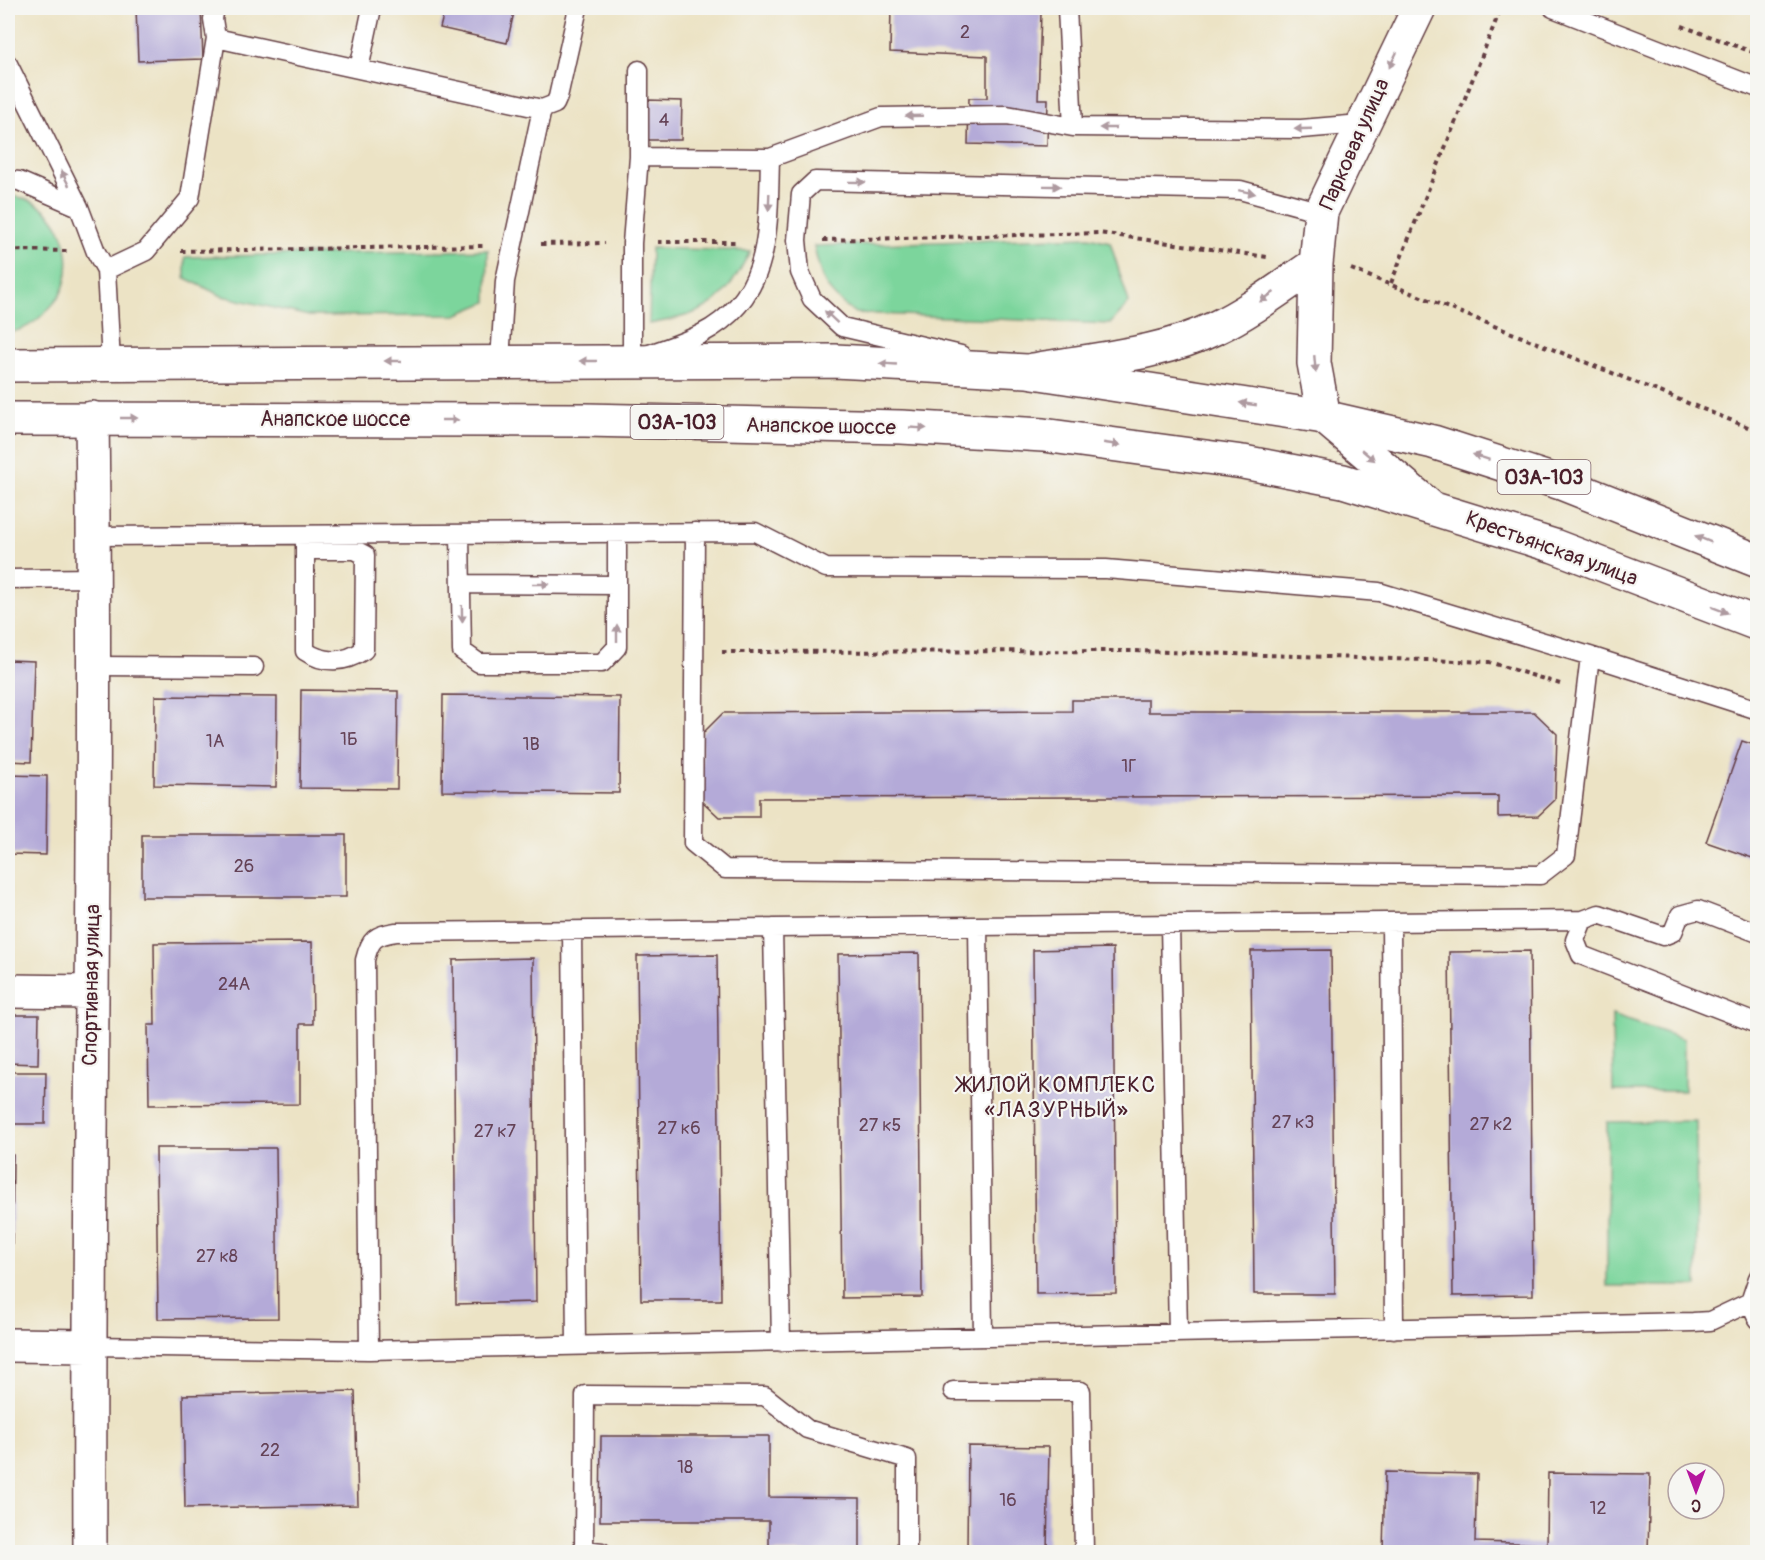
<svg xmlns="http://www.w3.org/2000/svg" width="1765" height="1560" viewBox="0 0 1765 1560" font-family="Pangolin,sans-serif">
  <rect width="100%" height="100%" fill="#f6f6f2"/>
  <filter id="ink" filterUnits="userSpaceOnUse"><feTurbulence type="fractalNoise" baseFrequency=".0167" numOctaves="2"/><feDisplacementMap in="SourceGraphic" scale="12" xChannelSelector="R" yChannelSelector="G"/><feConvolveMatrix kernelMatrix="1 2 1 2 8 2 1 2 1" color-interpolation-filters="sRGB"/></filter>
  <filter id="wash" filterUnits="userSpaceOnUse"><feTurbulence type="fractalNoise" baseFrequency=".008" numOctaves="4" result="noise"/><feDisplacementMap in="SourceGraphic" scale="24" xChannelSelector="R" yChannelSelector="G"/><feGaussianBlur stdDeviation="1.35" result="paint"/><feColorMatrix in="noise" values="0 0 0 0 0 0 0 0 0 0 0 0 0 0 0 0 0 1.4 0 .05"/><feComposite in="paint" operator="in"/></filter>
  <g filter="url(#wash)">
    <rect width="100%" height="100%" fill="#ece3c5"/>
    <path fill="#7bd59c" stroke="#627a64" stroke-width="1.5" d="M 8,196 C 52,197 76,242 65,283 C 61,298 48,310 37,320 C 28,327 19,332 8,332 Z
      M 1089,237 L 1110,242 L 1129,303 L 1110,324 L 855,313 C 825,292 821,281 814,246 Z
      M 651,248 L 750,251 C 724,304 707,314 649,324 Z
      M 488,250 L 487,302 L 456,315 L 309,316 L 222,296 L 185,278 L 185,257 Z
      M 1612,1015 L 1684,1039 L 1684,1091 L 1613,1091 Z
      M 1696,1121 L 1697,1286 L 1607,1286 L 1607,1122 Z"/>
    <g id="blocks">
      <path fill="#b4aad8" d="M 136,8 L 201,8 L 203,59 L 138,61 Z
        M 445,8 L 515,8 L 507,43 L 440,28 Z
        M 891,8 L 1041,13 L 1038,99 L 1048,99 L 1047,146 L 968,144 L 969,98 L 987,98 L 987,56 L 890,52 Z
        M 647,100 L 682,101 L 681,140 L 646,140 Z
        M 8,660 L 34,661 L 31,762 L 8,761 Z
        M 301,690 L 398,691 L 397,789 L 300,788 Z
        M 443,695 L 620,697 L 619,793 L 442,791 Z
        M 155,696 L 277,697 L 276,787 L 154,785 Z
        M 1072,700 L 1148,700 L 1148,712 L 1534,712 L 1557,734 L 1555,800 L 1538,816 L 1498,817 L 1498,796 L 759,798 L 759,817 L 719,817 L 702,801 L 701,735 L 723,713 L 1072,711 Z
        M 1742,741 L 1758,746 L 1758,860 L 1706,842 Z
        M 8,775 L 47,776 L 46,855 L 8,854 Z
        M 142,835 L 346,835 L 346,897 L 142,897 Z
        M 312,942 L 313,1024 L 300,1024 L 300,1104 L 149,1105 L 148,1025 L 155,1025 L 154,943 Z
        M 1113,948 L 1116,1293 L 1036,1294 L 1033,950 Z
        M 1331,950 L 1335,1294 L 1254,1294 L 1251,951 Z
        M 1530,951 L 1533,1295 L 1453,1296 L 1449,952 Z
        M 919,953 L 922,1297 L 842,1298 L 838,954 Z
        M 717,955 L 721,1300 L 641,1300 L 637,956 Z
        M 533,958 L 536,1302 L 456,1304 L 453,960 Z
        M 8,1015 L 39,1015 L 38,1064 L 8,1063 Z
        M 8,1072 L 46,1072 L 45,1124 L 8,1124 Z
        M 156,1148 L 276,1148 L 278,1318 L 158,1319 Z
        M 8,1155 L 13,1155 L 12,1251 L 8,1251 Z
        M 355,1391 L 358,1505 L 185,1508 L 183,1395 Z
        M 601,1436 L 769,1436 L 769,1497 L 860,1498 L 860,1552 L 769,1552 L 769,1521 L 600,1521 Z
        M 968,1446 L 1049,1447 L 1047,1552 L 967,1552 Z
        M 1385,1472 L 1477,1474 L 1475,1542 L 1547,1544 L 1548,1473 L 1650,1474 L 1648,1552 L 1383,1552 Z"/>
    </g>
  </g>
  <g filter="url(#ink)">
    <use href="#blocks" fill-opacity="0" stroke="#623c42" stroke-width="1.5"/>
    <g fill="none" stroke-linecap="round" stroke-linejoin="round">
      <defs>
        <path id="service" d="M 215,8 L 213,19 L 216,38
          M 1067,8 L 1073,127
          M 1553,8 L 1758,88
          M 8,64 L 79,207 L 96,252 L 106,270 L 111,363
          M 359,69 L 372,8
          M 639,70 L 639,157 L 632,243 L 632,360 C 654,352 679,345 701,334 C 773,297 768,228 770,158 L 881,117 L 1007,115 L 1073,127 L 1301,129 L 1361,124
          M 639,157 L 770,158
          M 8,180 L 19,181 L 79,207
          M 106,270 L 146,251 L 190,198 L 216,38 L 542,109 L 555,104 L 558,97 L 578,8
          M 961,355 L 842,327 L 812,299 L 800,272 L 797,240 L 801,194 L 815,181 L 1240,190 L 1321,212
          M 500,361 L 505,281 L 542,109
          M 695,532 L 693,843 L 725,869 L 1540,875 L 1566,855 L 1590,656
          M 460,534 L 462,651 L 479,663 L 602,663 L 617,647 L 617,533
          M 94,536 L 755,532 L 826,568 L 1106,569 L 1379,592 L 1590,656 L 1758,710
          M 305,536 L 305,651 C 324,664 345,663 364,650 L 365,555 L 355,550 L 305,550
          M 8,579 L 94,578
          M 461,584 L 617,585
          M 95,666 L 254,667
          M 1391,922 L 1394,1329
          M 1170,924 L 1178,1333
          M 978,926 L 983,1337
          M 572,930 L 576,1346
          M 1758,933 L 1698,910 L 1680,915 L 1673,932 L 1663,936 L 1599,914 L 1583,920 L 1575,940 L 1581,955 L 1758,1024
          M 1758,1278 L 1750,1302 L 1758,1319
          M 781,1342 L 773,928 L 1583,920
          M 89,1346 L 369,1350 L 1693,1322 L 1710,1321 L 1750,1302
          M 369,1350 L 365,960 C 370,939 375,935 396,932 L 773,928
          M 953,1391 L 1081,1391 L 1084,1552
          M 602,1552 L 584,1550 L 585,1395 L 765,1396 L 807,1429 L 907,1459 L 907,1552"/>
        <path id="minor" d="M 8,991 L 91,992
          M 8,1345 L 89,1346
          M 90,1552 C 88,1174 97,796 92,418"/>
        <path id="secondary" d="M 1419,8 L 1321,212 L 1316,264 L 1314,363 L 1324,417 L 1428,505
          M 1033,370 C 1093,359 1160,355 1215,328 C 1251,311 1283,286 1316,264"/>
        <path id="primary" d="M 8,365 L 835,361 L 1027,371 L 1324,417 L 1433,442 L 1561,483 L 1758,561
          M 8,419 L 585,420 L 901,427 L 1043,435 L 1243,462 L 1343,481 L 1554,546 L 1758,624"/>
      </defs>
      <use href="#service" stroke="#623c42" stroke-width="21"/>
      <use href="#minor" stroke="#623c42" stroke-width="36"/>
      <use href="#secondary" stroke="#623c42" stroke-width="36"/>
      <use href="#primary" stroke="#623c42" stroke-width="36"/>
      <path stroke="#623c42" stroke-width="4" stroke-dasharray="4.5 4.5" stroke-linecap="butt" d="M 1682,26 L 1758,54
        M 823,240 L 1099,233 L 1267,257
        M 658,242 L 737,242
        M 541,244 L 605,243
        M 8,250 L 69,251
        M 181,251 L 485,246
        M 1351,269 L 1758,431
        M 1391,283 L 1501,8
        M 722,652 L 1135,651 L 1489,662 L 1560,684"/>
      <use href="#service" stroke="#fff" stroke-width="18"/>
      <use href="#minor" stroke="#fff" stroke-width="33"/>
      <use href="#secondary" stroke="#fff" stroke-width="33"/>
      <use href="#primary" stroke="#fff" stroke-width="33"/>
    </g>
    <defs><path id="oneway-solid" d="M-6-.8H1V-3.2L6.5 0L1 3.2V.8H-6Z" transform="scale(1.5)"/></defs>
    <g fill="#ae9aa0">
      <use href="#oneway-solid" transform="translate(1393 60) rotate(116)"/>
      <use href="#oneway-solid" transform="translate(914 116) rotate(178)"/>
      <use href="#oneway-solid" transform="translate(1108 128) rotate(-180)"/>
      <use href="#oneway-solid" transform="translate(1303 129) rotate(178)"/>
      <use href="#oneway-solid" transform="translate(65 178) rotate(-117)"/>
      <use href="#oneway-solid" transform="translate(857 182) rotate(1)"/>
      <use href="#oneway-solid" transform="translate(1052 186) rotate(1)"/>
      <use href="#oneway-solid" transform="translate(1247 192) rotate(12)"/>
      <use href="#oneway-solid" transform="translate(769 202) rotate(92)"/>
      <use href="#oneway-solid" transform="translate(1267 297) rotate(146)"/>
      <use href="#oneway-solid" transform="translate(831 317) rotate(-137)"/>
      <use href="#oneway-solid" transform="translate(393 361) rotate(180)"/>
      <use href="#oneway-solid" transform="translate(588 361) rotate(180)"/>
      <use href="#oneway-solid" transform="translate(888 364) rotate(-177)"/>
      <use href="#oneway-solid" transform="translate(1315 364) rotate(85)"/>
      <use href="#oneway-solid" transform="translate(1248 404) rotate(-171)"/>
      <use href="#oneway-solid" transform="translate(129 418)"/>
      <use href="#oneway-solid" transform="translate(450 420)"/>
      <use href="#oneway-solid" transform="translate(918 428) rotate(3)"/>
      <use href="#oneway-solid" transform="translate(1112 444) rotate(8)"/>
      <use href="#oneway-solid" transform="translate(1368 455) rotate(40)"/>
      <use href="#oneway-solid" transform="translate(1481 457) rotate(-162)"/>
      <use href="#oneway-solid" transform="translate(1703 539) rotate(-158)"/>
      <use href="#oneway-solid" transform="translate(541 584)"/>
      <use href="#oneway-solid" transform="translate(1720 610) rotate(21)"/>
      <use href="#oneway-solid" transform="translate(462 614) rotate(89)"/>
      <use href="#oneway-solid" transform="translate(617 633) rotate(-90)"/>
    </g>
  </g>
  <g text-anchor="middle" stroke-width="4.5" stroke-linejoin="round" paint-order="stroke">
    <g font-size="18" fill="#644256">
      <text x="965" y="38">2</text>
      <text x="664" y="126">4</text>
      <text x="349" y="745">1Б</text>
      <text x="215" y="747">1А</text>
      <text x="531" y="750">1В</text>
      <text x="1129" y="772">1Г</text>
      <text x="244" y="872">26</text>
      <text x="234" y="990">24А</text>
      <text x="1293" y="1128">27 к3</text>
      <text x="1491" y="1130">27 к2</text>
      <text x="880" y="1131">27 к5</text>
      <text x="679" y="1134">27 к6</text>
      <text x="495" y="1137">27 к7</text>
      <text x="217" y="1262">27 к8</text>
      <text x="270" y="1456">22</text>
      <text x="685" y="1473">18</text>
      <text x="1008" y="1506">16</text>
      <text x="1598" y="1514">12</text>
    </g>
    <g fill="#f6f6f2" stroke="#7e6067" stroke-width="1.5">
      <rect x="630.5" y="405" width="93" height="34" rx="4.5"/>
      <rect x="1497.5" y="460" width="93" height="34" rx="4.5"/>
    </g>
    <g font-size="20" font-weight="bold" fill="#4a1f2b">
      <text x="677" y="429">03А-103</text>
      <text x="1544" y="484">03А-103</text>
    </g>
    <g font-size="21" fill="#4a1f2b" stroke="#f6f6f2">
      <text transform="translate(1354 144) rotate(-66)" y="7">Парковая улица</text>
      <text x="335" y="426">Анапское шоссе</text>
      <text transform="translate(821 426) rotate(1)" y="7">Анапское шоссе</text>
      <text transform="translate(1552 548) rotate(20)" y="7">Крестьянская улица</text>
      <text transform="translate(91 985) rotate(-89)" y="7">Спортивная улица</text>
    </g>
    <g font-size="22" letter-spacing="1.5" fill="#4a1f2b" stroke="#f6f6f2">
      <text x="1057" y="1092">ЖИЛОЙ КОМПЛЕКС<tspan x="1057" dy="25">«ЛАЗУРНЫЙ»</tspan></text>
    </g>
  </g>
  <rect width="1765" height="1560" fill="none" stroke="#f6f6f2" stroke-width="30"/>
  <g transform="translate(1696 1491) rotate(180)"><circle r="28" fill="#f6f6f2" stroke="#b1a0a2" stroke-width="1.5"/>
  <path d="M0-4.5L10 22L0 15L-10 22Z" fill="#b5179e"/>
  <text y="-9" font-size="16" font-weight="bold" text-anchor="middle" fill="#4a1f2b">С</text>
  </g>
</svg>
